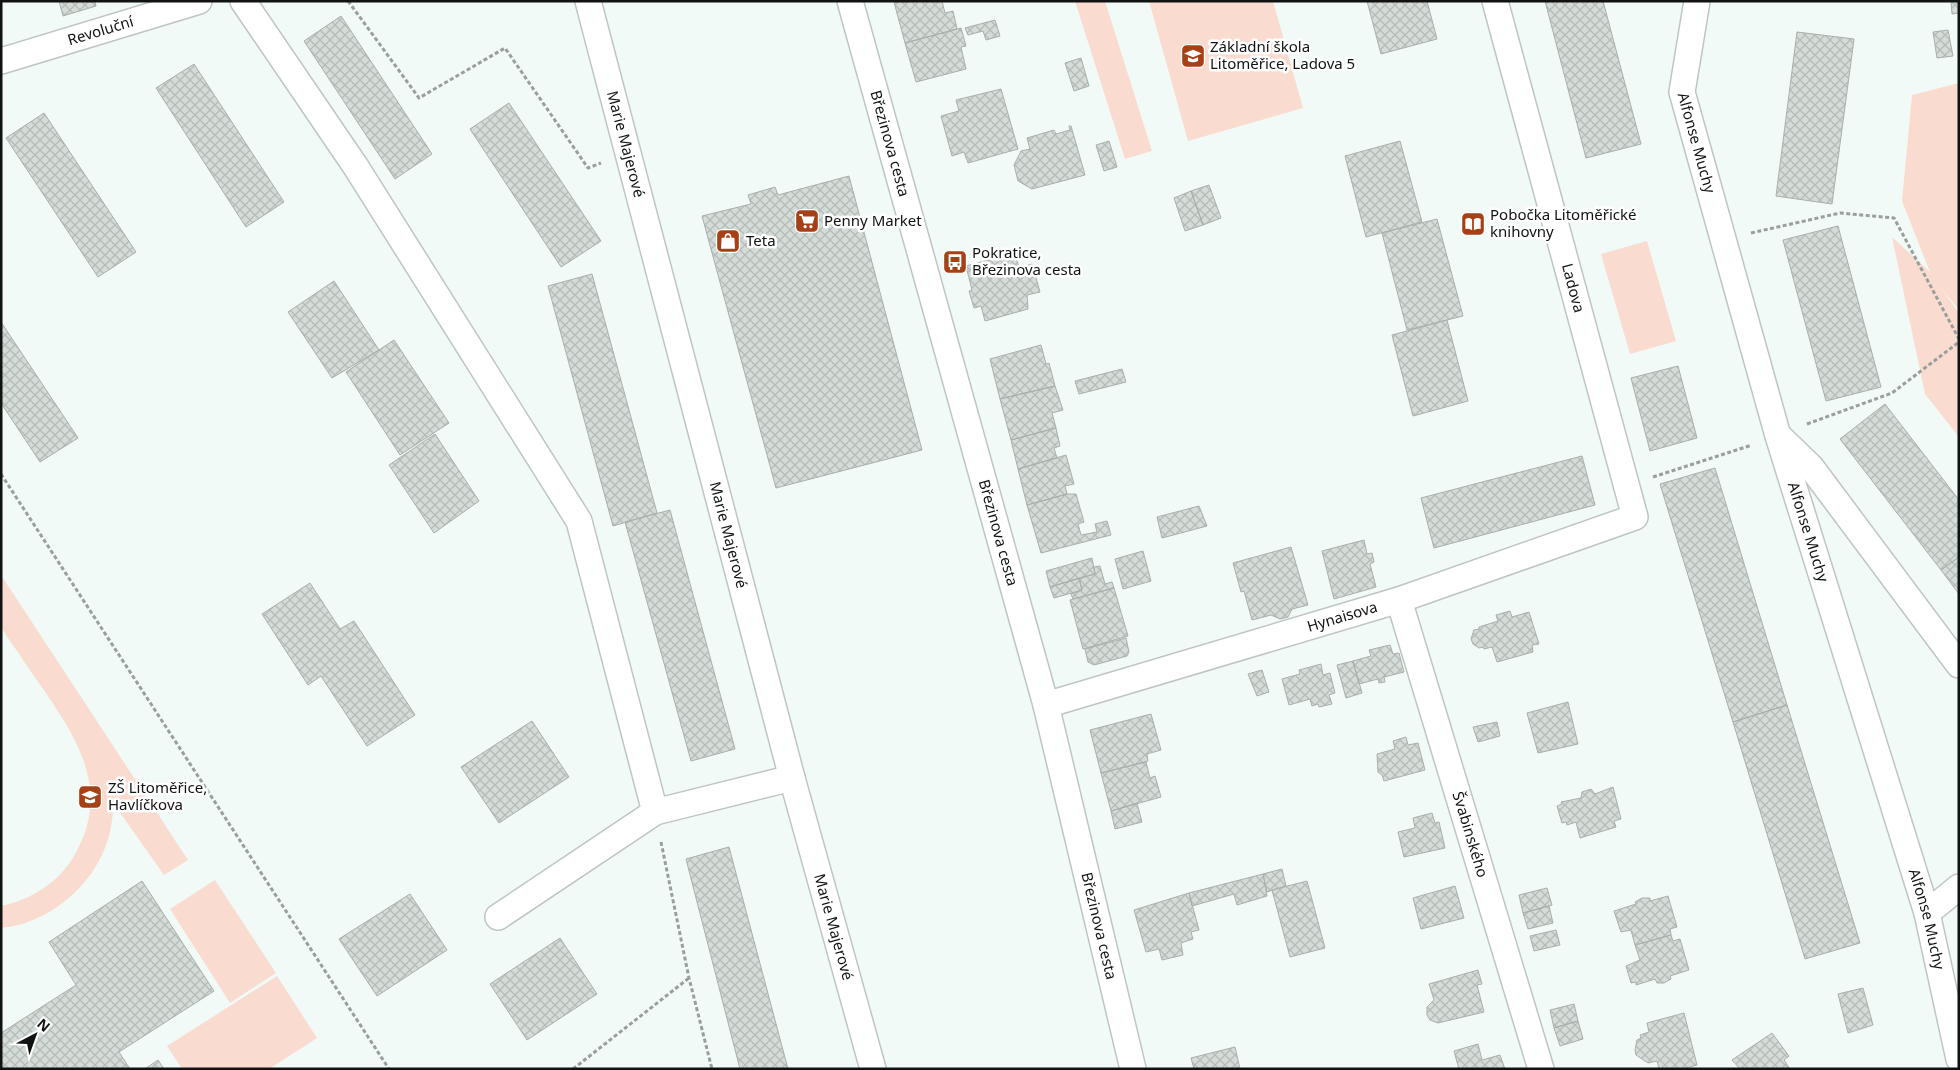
<svg xmlns="http://www.w3.org/2000/svg" width="1960" height="1070" viewBox="0 0 1960 1070" font-family="'Noto Sans',sans-serif">
  <defs>
    <pattern id="building-cross-hatch" width="8" height="8" patternUnits="userSpaceOnUse" patternTransform="scale(1.25)"><rect width="8" height="8" fill="#d4dcd8"/><path d="M0 0l8 8M0 8l8-8" fill="none" stroke="#b5bcb8"/></pattern>
  </defs>
  <rect width="100%" height="100%" fill="#f1faf6"/>
  <path fill="#fadbd0" d="M 1075,1 L 1105,1 L 1152,151 L 1125,159 Z
    M 1149,1 L 1273,1 L 1303,108 L 1188,141 Z
    M 1959,83 L 1959,310 L 1941,288 L 1959,313 L 1959,437 L 1925,394 L 1892,237 L 1930,272 L 1902,201 L 1912,95 Z
    M 1647,241 L 1676,341 L 1630,354 L 1601,254 Z
    M 1,575 L 188,860 L 164,875 L 114,804 C 112,816 112,830 107,842 C 93,886 48,924 1,928 L 1,906 C 31,900 59,882 74,856 C 119,779 62,719 21,657 C 15,647 7,638 2,628 C 0,618 1,587 1,575 Z
    M 215,880 L 276,973 L 230,1003 L 170,909 Z
    M 277,976 L 317,1038 L 269,1069 L 182,1069 L 167,1046 Z"/>
  <path fill="url(#building-cross-hatch)" stroke="#a8afac" d="M 59,1 L 95,1 L 96,6 L 63,16 Z
    M 942,1 L 945,13 L 953,11 L 957,29 L 905,43 L 894,2 Z
    M 1367,1 L 1427,1 L 1437,39 L 1381,54 Z
    M 1545,1 L 1603,1 L 1641,144 L 1586,158 Z
    M 1951,1 L 1959,1 L 1959,13 L 1952,14 Z
    M 341,16 L 432,154 L 395,179 L 304,41 Z
    M 995,20 L 1000,36 L 986,40 L 983,31 L 968,35 L 965,28 Z
    M 961,28 L 966,46 L 961,47 L 966,69 L 916,82 L 905,43 Z
    M 1948,30 L 1953,56 L 1937,58 L 1933,32 Z
    M 1797,32 L 1854,39 L 1832,204 L 1776,196 Z
    M 1081,58 L 1089,86 L 1074,91 L 1065,63 Z
    M 194,64 L 284,202 L 246,227 L 156,88 Z
    M 1001,89 L 1018,149 L 968,163 L 964,152 L 952,156 L 941,116 L 959,111 L 956,100 Z
    M 509,103 L 601,241 L 561,267 L 470,129 Z
    M 44,113 L 136,252 L 98,277 L 6,138 Z
    M 1069,126 L 1071,126 L 1085,175 L 1032,189 L 1018,181 L 1014,165 L 1021,151 L 1030,149 L 1027,138 L 1054,130 L 1056,134 L 1070,130 Z
    M 1109,141 L 1117,167 L 1104,171 L 1096,145 Z
    M 1400,141 L 1422,222 L 1366,237 L 1345,156 Z
    M 849,176 L 922,450 L 776,488 L 702,216 L 751,204 L 748,195 L 775,187 L 778,195 Z
    M 1209,185 L 1221,218 L 1203,225 L 1191,191 Z
    M 1191,191 L 1203,225 L 1185,231 L 1174,198 Z
    M 1437,219 L 1463,316 L 1407,330 L 1382,233 Z
    M 1838,226 L 1881,387 L 1826,401 L 1783,240 Z
    M 1015,253 L 1019,268 L 1032,264 L 1040,292 L 1027,295 L 1028,309 L 985,321 L 981,306 L 974,308 L 969,291 L 972,290 L 966,266 Z
    M 592,274 L 657,513 L 613,526 L 548,286 Z
    M 334,281 L 379,350 L 332,378 L 288,312 Z
    M 1447,320 L 1468,401 L 1413,416 L 1392,335 Z
    M 1,322 L 78,438 L 40,462 L 1,403 Z
    M 394,340 L 449,423 L 400,455 L 346,372 Z
    M 1041,345 L 1046,364 L 1049,363 L 1055,386 L 1000,399 L 990,359 Z
    M 1678,366 L 1697,438 L 1650,451 L 1631,378 Z
    M 1122,369 L 1126,382 L 1079,394 L 1075,381 Z
    M 1055,386 L 1063,410 L 1052,413 L 1056,428 L 1011,440 L 1000,399 Z
    M 1885,404 L 1959,500 L 1959,557 L 1941,570 L 1840,439 Z
    M 1056,428 L 1060,446 L 1054,448 L 1057,458 L 1018,469 L 1011,440 Z
    M 435,434 L 479,501 L 434,533 L 389,465 Z
    M 1066,455 L 1074,484 L 1065,486 L 1067,494 L 1027,505 L 1018,469 Z
    M 1582,456 L 1595,505 L 1434,548 L 1421,498 Z
    M 1715,468 L 1787,705 L 1733,722 L 1660,484 Z
    M 1067,494 L 1076,494 L 1084,522 L 1078,524 L 1081,535 L 1097,532 L 1095,524 L 1107,521 L 1111,535 L 1041,553 L 1027,505 Z
    M 1199,506 L 1207,526 L 1162,538 L 1157,517 Z
    M 670,510 L 735,749 L 691,761 L 625,522 Z
    M 1364,540 L 1367,554 L 1372,553 L 1374,562 L 1370,564 L 1376,587 L 1334,599 L 1322,551 Z
    M 1291,547 L 1308,605 L 1292,609 L 1288,617 L 1280,619 L 1271,615 L 1252,620 L 1244,591 L 1241,592 L 1233,563 Z
    M 1143,551 L 1151,581 L 1123,589 L 1115,559 Z
    M 1959,557 L 1959,594 L 1941,570 Z
    M 1092,558 L 1095,574 L 1050,587 L 1046,571 Z
    M 1100,566 L 1105,584 L 1112,582 L 1114,588 L 1073,599 L 1071,594 L 1082,590 L 1079,578 L 1095,574 L 1094,567 Z
    M 1079,578 L 1082,590 L 1054,598 L 1050,587 Z
    M 310,583 L 340,629 L 354,621 L 415,715 L 367,746 L 321,676 L 308,685 L 262,614 Z
    M 1114,588 L 1128,636 L 1083,649 L 1070,600 Z
    M 1510,611 L 1512,617 L 1529,612 L 1539,644 L 1532,645 L 1533,652 L 1497,662 L 1492,647 L 1484,649 L 1483,647 L 1479,648 L 1473,644 L 1471,639 L 1474,630 L 1479,629 L 1479,627 L 1498,621 L 1496,615 Z
    M 1126,638 L 1129,652 L 1127,656 L 1094,665 L 1088,662 L 1085,649 Z
    M 1390,645 L 1393,654 L 1399,653 L 1404,672 L 1384,677 L 1385,682 L 1379,683 L 1378,679 L 1359,684 L 1353,661 L 1371,656 L 1369,650 Z
    M 1353,661 L 1362,693 L 1346,698 L 1337,665 Z
    M 1321,664 L 1323,675 L 1330,673 L 1335,693 L 1329,695 L 1332,704 L 1319,707 L 1318,704 L 1312,706 L 1310,699 L 1289,705 L 1282,679 L 1300,674 L 1299,670 Z
    M 1262,670 L 1269,692 L 1257,696 L 1248,674 Z
    M 1568,702 L 1578,744 L 1538,753 L 1527,713 Z
    M 1787,705 L 1860,943 L 1805,959 L 1733,722 Z
    M 1151,714 L 1161,750 L 1147,754 L 1148,761 L 1101,773 L 1090,730 Z
    M 532,721 L 569,777 L 499,823 L 461,767 Z
    M 1497,722 L 1500,736 L 1478,742 L 1473,727 Z
    M 1406,737 L 1408,745 L 1418,743 L 1425,770 L 1384,781 L 1382,775 L 1378,772 L 1377,754 L 1395,749 L 1393,741 Z
    M 1146,762 L 1150,778 L 1155,776 L 1161,797 L 1111,811 L 1101,773 Z
    M 1613,787 L 1621,819 L 1614,821 L 1616,827 L 1580,838 L 1576,822 L 1567,825 L 1566,822 L 1562,823 L 1557,806 L 1562,804 L 1561,802 L 1581,798 L 1582,792 L 1591,789 L 1595,794 Z
    M 1137,803 L 1142,822 L 1115,829 L 1111,811 Z
    M 1432,813 L 1435,823 L 1439,822 L 1445,848 L 1404,857 L 1398,832 L 1415,828 L 1413,818 Z
    M 729,847 L 788,1069 L 740,1069 L 686,859 Z
    M 1282,869 L 1286,886 L 1267,892 L 1263,874 Z
    M 1263,874 L 1267,896 L 1237,905 L 1234,894 L 1192,906 L 1189,893 Z
    M 142,881 L 214,991 L 119,1052 L 130,1069 L 1,1069 L 1,1033 L 76,985 L 49,942 Z
    M 1307,881 L 1325,948 L 1290,957 L 1272,890 Z
    M 1455,886 L 1464,918 L 1421,929 L 1413,898 Z
    M 1547,888 L 1552,905 L 1523,913 L 1519,895 Z
    M 1189,893 L 1199,930 L 1191,932 L 1193,939 L 1181,943 L 1183,955 L 1162,960 L 1159,949 L 1146,952 L 1134,910 Z
    M 410,894 L 447,950 L 377,996 L 339,939 Z
    M 1668,896 L 1677,927 L 1670,929 L 1671,935 L 1635,945 L 1631,930 L 1621,932 L 1614,911 L 1636,904 L 1635,902 L 1642,898 L 1650,898 L 1650,901 Z
    M 1549,906 L 1553,923 L 1528,929 L 1523,913 Z
    M 1556,930 L 1560,945 L 1534,951 L 1530,936 Z
    M 1671,935 L 1673,941 L 1680,939 L 1689,970 L 1670,976 L 1671,979 L 1664,983 L 1657,983 L 1655,979 L 1636,985 L 1636,982 L 1631,983 L 1626,966 L 1640,960 L 1635,945 Z
    M 560,938 L 597,994 L 527,1040 L 490,984 Z
    M 1478,970 L 1482,984 L 1477,985 L 1484,1012 L 1438,1023 L 1430,1020 L 1427,1015 L 1427,1007 L 1434,1000 L 1429,984 Z
    M 1863,988 L 1873,1025 L 1848,1033 L 1838,994 Z
    M 1574,1004 L 1578,1021 L 1554,1028 L 1550,1010 Z
    M 1684,1013 L 1697,1065 L 1683,1069 L 1659,1069 L 1657,1061 L 1648,1063 L 1636,1055 L 1635,1050 L 1637,1040 L 1641,1038 L 1640,1035 L 1649,1032 L 1647,1023 Z
    M 1578,1021 L 1583,1039 L 1560,1046 L 1554,1028 Z
    M 1772,1033 L 1789,1056 L 1784,1060 L 1790,1069 L 1740,1069 L 1732,1060 Z
    M 1478,1044 L 1482,1060 L 1500,1055 L 1505,1069 L 1459,1069 L 1454,1051 Z
    M 1235,1047 L 1240,1069 L 1194,1069 L 1191,1058 Z
    M 158,1060 L 164,1069 L 145,1069 Z"/>
  <g fill="none" stroke-linecap="round" stroke-linejoin="round">
    <defs>
      <g id="street">
        <path d="M 243,1 L 356,167 L 579,521 L 655,812"/>
        <path id="s1" d="M 588,1 L 792,778 L 873,1069"/>
        <path id="s2" d="M 850,1 L 1046,705 L 1133,1069"/>
        <path id="s3" d="M 1697,1 L 1682,92 L 1778,436 L 1927,913 L 1959,1059"/>
        <path id="s4" d="M 1,61 L 199,1"/>
        <path d="M 1780,437 L 1811,467 L 1959,665"/>
        <path id="s5" d="M 1399,600 L 1541,1069"/>
        <path id="s6" d="M 1046,705 L 1399,600 L 1635,517 L 1495,1"/>
        <path d="M 1927,913 L 1959,887"/>
        <path d="M 498,917 L 655,812 L 792,778"/>
      </g>
    </defs>
    <use href="#street" stroke="#bec6c2" stroke-width="28"/>
    <path stroke="#989f9c" stroke-width="3" stroke-dasharray="4 2.5" stroke-linecap="butt" d="M 348,1 L 419,98 L 505,48 L 588,168 L 601,163
      M 1751,233 L 1840,213 L 1894,218 L 1959,339
      M 1807,424 L 1892,393 L 1959,342
      M 1,474 L 389,1069
      M 1653,477 L 1752,445
      M 661,842 L 689,978 L 712,1069
      M 573,1069 L 689,978"/>
    <use href="#street" stroke="#fff" stroke-width="25"/>
  </g>
  <defs>
    <symbol id="school-square" viewBox="-11 -11 22 22"><rect x="-9" y="-9" width="18" height="18" rx="4" fill="#a64017" stroke="#fff"/><path d="M0-5L7-2L0 1L-7-2ZM-4 1L0 2.5L4 1V4Q0 6-4 4Z" fill="#fff"/></symbol>
    <symbol id="supermarket-square" viewBox="-11 -11 22 22"><rect x="-9" y="-9" width="18" height="18" rx="4" fill="#a64017" stroke="#fff"/><path d="M-6-5.5h2.5l.6 2H6L4.5 2H-2.5L-4.4-4H-6ZM-1.5 3.2a1.3 1.3 0 1 0 .1 0ZM3 3.2a1.3 1.3 0 1 0 .1 0Z" fill="#fff"/></symbol>
    <symbol id="library-square" viewBox="-11 -11 22 22"><rect x="-9" y="-9" width="18" height="18" rx="4" fill="#a64017" stroke="#fff"/><path d="M-6-4Q-3-5.5-.7-3.5V5Q-3 3-6 4ZM6-4Q3-5.5 .7-3.5V5Q3 3 6 4Z" fill="#fff"/></symbol>
    <symbol id="shop-square" viewBox="-11 -11 22 22"><rect x="-9" y="-9" width="18" height="18" rx="4" fill="#a64017" stroke="#fff"/><path d="M-5-2.5h2.3a2.7 3.5 0 0 1 5.4 0H5L5.5 6h-11ZM-1.5-2.5h3a1.5 2.3 0 0 0-3 0Z" fill="#fff"/></symbol>
    <symbol id="bus-square" viewBox="-11 -11 22 22"><rect x="-9" y="-9" width="18" height="18" rx="4" fill="#a64017" stroke="#fff"/><path d="M-5-6H5V4H4V6H2V4H-2V6H-4V4H-5ZM-3.5-4V0h7V-4ZM-3.5 1.2v1.5H-2V1.2ZM2 1.2v1.5H3.5V1.2Z" fill="#fff"/></symbol>
  </defs>
  <g fill-rule="evenodd">
    <use href="#school-square" x="1179" y="42" width="28" height="28"/>
    <use href="#supermarket-square" x="793" y="207" width="28" height="28"/>
    <use href="#library-square" x="1459" y="210" width="28" height="28"/>
    <use href="#shop-square" x="714" y="227" width="28" height="28"/>
    <use href="#bus-square" x="941" y="248" width="28" height="28"/>
    <use href="#school-square" x="76" y="783" width="28" height="28"/>
  </g>
  <g text-anchor="middle" stroke-width="5" stroke-linejoin="round" paint-order="stroke">
    <g font-size="15" fill="#101312" stroke="#fff">
      <text dy="5" stroke="none"><textPath href="#s4" startOffset="104">Revoluční</textPath></text>
      <text dy="5" stroke="none"><textPath href="#s3" startOffset="145">Alfonse Muchy</textPath></text>
      <text dy="5" stroke="none"><textPath href="#s2" startOffset="148">Březinova cesta</textPath></text>
      <text dy="5" stroke="none"><textPath href="#s1" startOffset="148">Marie Majerové</textPath></text>
      <text transform="translate(1573 288) rotate(75)" y="5">Ladova</text>
      <text dy="5" stroke="none"><textPath href="#s3" startOffset="550">Alfonse Muchy</textPath></text>
      <text dy="5" stroke="none"><textPath href="#s2" startOffset="552">Březinova cesta</textPath></text>
      <text dy="5" stroke="none"><textPath href="#s1" startOffset="552">Marie Majerové</textPath></text>
      <text dy="5" stroke="none"><textPath href="#s6" startOffset="309">Hynaisova</textPath></text>
      <text dy="5" stroke="none"><textPath href="#s5" startOffset="245">Švabinského</textPath></text>
      <text dy="5" stroke="none"><textPath href="#s3" startOffset="955">Alfonse Muchy</textPath></text>
      <text dy="5" stroke="none"><textPath href="#s2" startOffset="958">Březinova cesta</textPath></text>
      <text dy="5" stroke="none"><textPath href="#s1" startOffset="958">Marie Majerové</textPath></text>
    </g>
    <g font-size="15" fill="#101312" stroke="#fff" text-anchor="start">
      <text x="1210" y="52">Základní škola<tspan x="1210" dy="17">Litoměřice, Ladova 5</tspan></text>
      <text x="1490" y="220">Pobočka Litoměřické<tspan x="1490" dy="17">knihovny</tspan></text>
      <text x="824" y="226">Penny Market</text>
      <text x="746" y="246">Teta</text>
      <text x="972" y="258">Pokratice,<tspan x="972" dy="17">Březinova cesta</tspan></text>
      <text x="108" y="793">ZŠ Litoměřice,<tspan x="108" dy="17">Havlíčkova</tspan></text>
    </g>
  </g>
  <rect width="1960" height="1070" fill="none" stroke="#101312" stroke-width="5"/>
  <g transform="translate(35 1035) rotate(41)" stroke="#ffffff" stroke-width="4" paint-order="stroke">
  <path d="M0-4L9 19L0 12L-9 19Z" fill="#101312"/>
  <text y="-8" font-size="14" font-weight="bold" text-anchor="middle" fill="#101312">N</text>
  </g>
</svg>
